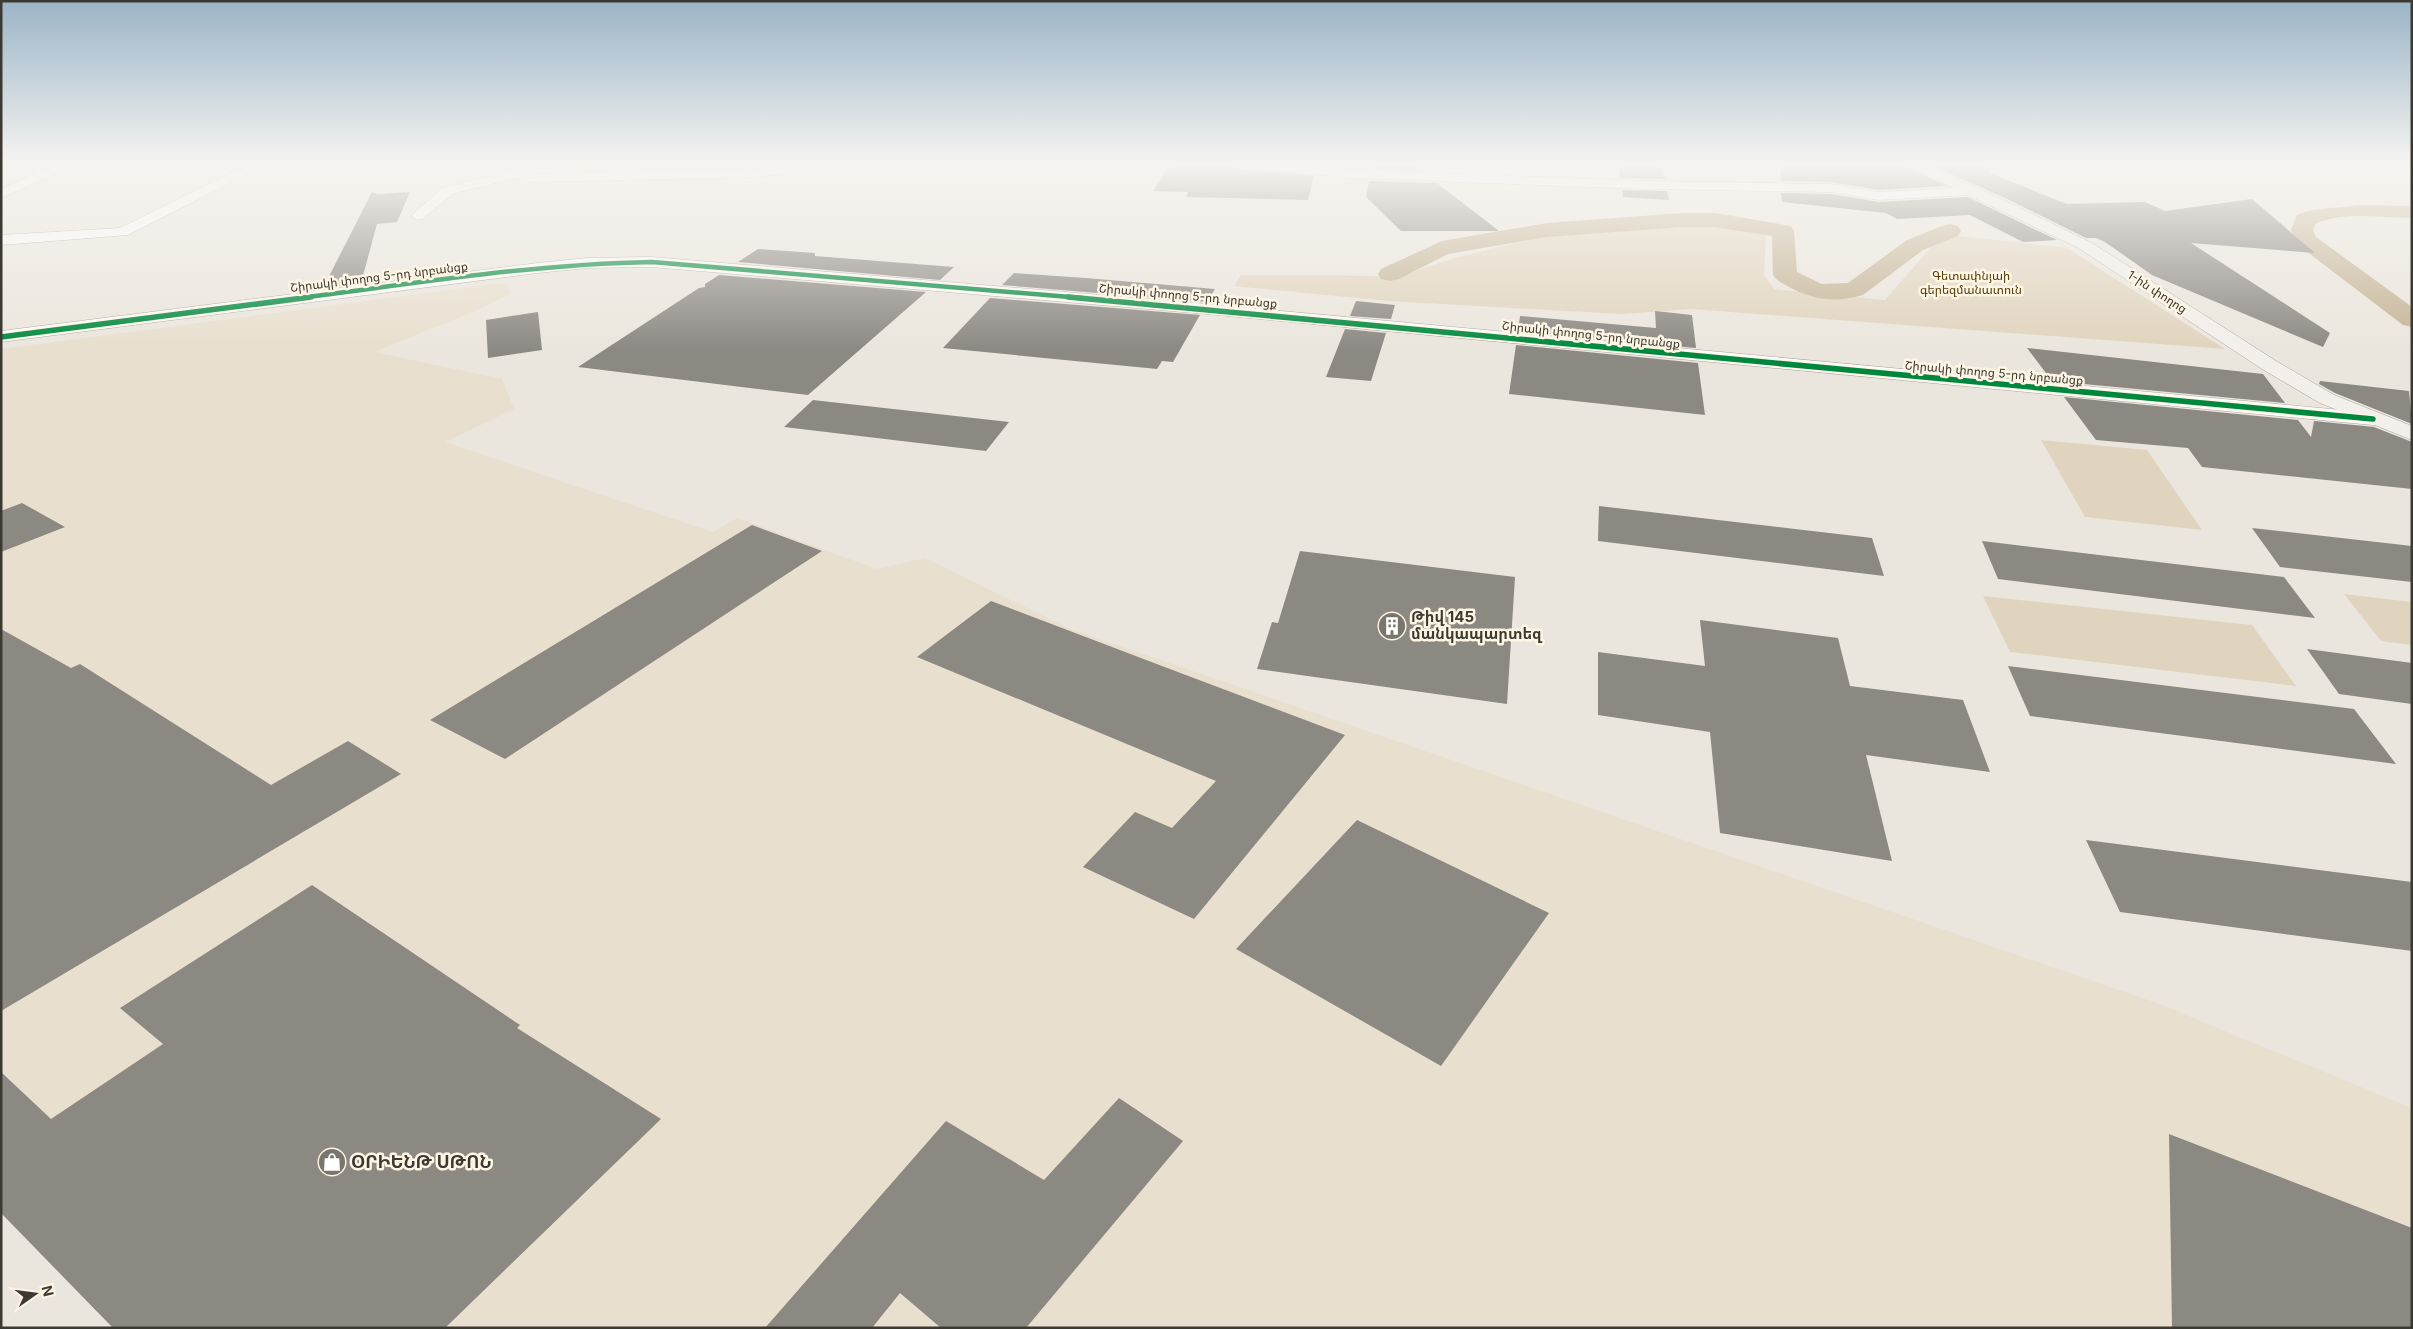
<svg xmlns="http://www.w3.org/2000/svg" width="2413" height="1329" viewBox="0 0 2413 1329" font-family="Inter,'Noto Sans Armenian',sans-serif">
  <rect width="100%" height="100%" fill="#ebe6dd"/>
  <path fill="#e8dfce" d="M 502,283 L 512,293 L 480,309 L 374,352 L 502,379 L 514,409 L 445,442 L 713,532 L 737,518 L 877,569 L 925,558 L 1068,628 L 2157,1003 L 2412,1108 L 2412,1328 L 167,1328 L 1,1146 L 1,349 Z"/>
  <path fill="#e1d4be" d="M 1725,223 L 1766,232 L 1764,275 L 1774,289 L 1885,300 L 1940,237 L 1949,235 L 2067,248 L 2225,349 L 1691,309 L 1622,314 L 1388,301 L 1234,286 L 1241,275 L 1402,276 L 1450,259 L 1549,235 Z
    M 2041,440 L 2147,450 L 2202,530 L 2085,517 Z
    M 2344,594 L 2412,602 L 2412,645 L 2381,641 Z
    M 1983,596 L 2252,625 L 2296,686 L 2010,652 Z"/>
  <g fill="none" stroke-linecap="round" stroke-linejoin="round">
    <path fill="#c5b495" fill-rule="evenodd" d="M 2356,205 L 2412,206 L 2412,218 C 2381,218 2344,211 2315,224 L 2313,230 L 2316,237 L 2412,307 L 2412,327 L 2403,325 L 2298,245 L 2291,230 L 2297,215 C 2321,205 2335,210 2356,205 Z
      M 1683,213 L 1715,213 L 1791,226 L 1794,231 L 1797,272 L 1822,284 L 1848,283 L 1907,240 L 1942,226 L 1950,224 L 1958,226 L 1961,231 L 1958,236 L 1923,250 L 1863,295 C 1833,303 1815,300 1789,287 C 1782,283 1777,281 1773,275 L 1772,236 L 1715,227 L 1683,227 L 1547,237 L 1448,254 L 1399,279 L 1390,281 L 1381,279 L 1378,274 L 1381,269 L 1442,241 L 1547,223 Z"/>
  </g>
  <path fill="#8c8882" d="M 1170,163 L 1232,163 L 1240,169 L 1314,176 L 1308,200 L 1186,197 L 1188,192 L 1153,191 Z
    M 1372,163 L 1416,163 L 1417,171 L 1371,169 Z
    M 1618,163 L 1661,163 L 1665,179 L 1620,178 Z
    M 1780,163 L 1900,163 L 1946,186 L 1879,190 L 1831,182 L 1781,181 Z
    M 1926,163 L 1990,163 L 1990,173 L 2067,204 L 2145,202 L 2165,211 L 2252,199 L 2315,253 L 2191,243 L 2330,333 L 2323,347 L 2152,275 L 2105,242 L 2096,238 L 2086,238 L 2005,198 Z
    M 1369,181 L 1437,183 L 1499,231 L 1401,231 L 1366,197 Z
    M 1622,190 L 1667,191 L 1669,200 L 1623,197 Z
    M 372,192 L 378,194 L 410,192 L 397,222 L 377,224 L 361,283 L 323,288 Z
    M 1781,193 L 1831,194 L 1879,202 L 1968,197 L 2057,240 L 2023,242 L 1970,215 L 1897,219 L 1886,213 L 1782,202 Z
    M 758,249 L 815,253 L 815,256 L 954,267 L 940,280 L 738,262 Z
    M 1014,273 L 1086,278 L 1215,289 L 1207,302 L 1002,285 Z
    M 719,275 L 926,292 L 808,395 L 578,367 L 699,288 L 705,287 L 705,284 Z
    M 990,298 L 1200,315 L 1173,362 L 1162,361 L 1157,369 L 943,348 Z
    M 1356,301 L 1395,305 L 1391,319 L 1350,316 Z
    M 1655,311 L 1692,315 L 1696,348 L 1518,331 L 1520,316 L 1656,328 Z
    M 538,312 L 542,350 L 488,358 L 486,320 Z
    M 1345,329 L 1386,333 L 1371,381 L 1326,377 Z
    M 1516,345 L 1698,363 L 1705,415 L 1509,394 Z
    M 2027,348 L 2263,374 L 2285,403 L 2052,381 Z
    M 2320,381 L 2409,391 L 2412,424 L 2335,393 L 2319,384 Z
    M 2064,397 L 2298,420 L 2311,437 L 2314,421 L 2374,427 L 2412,442 L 2412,489 L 2202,467 L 2188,448 L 2096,440 Z
    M 813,400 L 1009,422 L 986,451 L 784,427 Z
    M 22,503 L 65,527 L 1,552 L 1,511 Z
    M 1599,506 L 1872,538 L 1884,576 L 1598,541 Z
    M 752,525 L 822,551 L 505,759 L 430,720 Z
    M 2252,528 L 2412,546 L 2412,582 L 2280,567 Z
    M 1982,541 L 2284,577 L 2315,618 L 1998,579 Z
    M 1300,551 L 1515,577 L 1507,704 L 1257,669 L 1272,622 L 1278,623 Z
    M 991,601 L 1162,666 L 1345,735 L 1194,919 L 1083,867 L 1135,812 L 1172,828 L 1216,781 L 917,657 Z
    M 1700,620 L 1838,638 L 1850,686 L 1963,700 L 1990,772 L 1866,755 L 1892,861 L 1720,833 L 1710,732 L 1598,715 L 1598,652 L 1705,666 Z
    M 1,629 L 71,668 L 80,664 L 271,785 L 348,741 L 401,774 L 1,1011 Z
    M 2307,649 L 2412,663 L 2412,704 L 2339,694 Z
    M 2008,666 L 2354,709 L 2396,764 L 2030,716 Z
    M 1357,820 L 1549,913 L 1441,1066 L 1236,949 Z
    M 2086,840 L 2412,882 L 2412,951 L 2120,912 Z
    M 312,885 L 520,1025 L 517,1028 L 661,1119 L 445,1328 L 113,1328 L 1,1213 L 1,1072 L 51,1119 L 163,1044 L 120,1008 Z
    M 1119,1098 L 1183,1141 L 1026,1328 L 941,1328 L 900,1293 L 872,1328 L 765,1328 L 946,1121 L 1044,1180 Z
    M 2169,1134 L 2412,1228 L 2412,1328 L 2172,1328 Z"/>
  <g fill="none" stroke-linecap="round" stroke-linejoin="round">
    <defs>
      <path id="minor" d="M 60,163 L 79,163 L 1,198 L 1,189 Z
        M 251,163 L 269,163 L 128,235 L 1,245 L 1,235 L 120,228 Z
        M 514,163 L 527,163 L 523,172 L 533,174 L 755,169 L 810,163 L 861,163 L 855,167 L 755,177 L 533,182 L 515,178 L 452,194 L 423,219 L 418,220 L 411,216 L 442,188 L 510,171 Z
        M 1234,163 L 1285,163 L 1350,170 L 1647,181 L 1831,184 L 1879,192 L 1971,187 L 1978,191 L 1971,195 L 1879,200 L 1831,192 L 1647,189 L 1350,178 L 1240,167 Z
        M 2364,163 L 2412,165 L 2412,173 L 2370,167 Z"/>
      <path id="tertiary" d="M 652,257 L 1207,304 L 2373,413 L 2380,415 L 2383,419 L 2380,423 L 2373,425 L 1207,314 L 652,267 L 587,268 L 538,273 L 1,342 L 1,331 L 538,263 L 587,258 Z"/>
      <path id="secondary" d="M 1902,163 L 1920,163 L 2004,200 L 2092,243 L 2276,361 L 2334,395 L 2412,426 L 2412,440 L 2320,403 L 2262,369 L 2080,249 Z"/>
    </defs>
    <use href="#minor" stroke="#a7a39c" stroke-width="1"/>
    <use href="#tertiary" stroke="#a7a39c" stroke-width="1"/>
    <use href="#secondary" stroke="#a7a39c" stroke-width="1"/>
    <use href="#minor" fill="#fcfbfa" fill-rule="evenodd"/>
    <use href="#tertiary" fill="#fcfbfa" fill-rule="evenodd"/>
    <use href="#secondary" fill="#f3f0eb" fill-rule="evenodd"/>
    <defs>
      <path id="cycleway-far1" d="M 301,298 C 418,283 534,264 652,262 L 1082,298"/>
      <path id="cycleway" d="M 1068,297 L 2373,419
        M 1,337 L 311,297"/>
    </defs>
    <use href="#cycleway-far1" stroke="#fef5e4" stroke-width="6"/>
    <use href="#cycleway" stroke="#fef5e4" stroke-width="8"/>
    <use href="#cycleway-far1" stroke="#00873e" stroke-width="4.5"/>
    <use href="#cycleway" stroke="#00873e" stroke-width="5.5"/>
  </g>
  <linearGradient id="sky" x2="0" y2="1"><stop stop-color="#9ab4c7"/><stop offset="0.47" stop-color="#f6f4f0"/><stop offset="1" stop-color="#f6f4f0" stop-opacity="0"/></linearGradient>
  <rect width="2413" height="350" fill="url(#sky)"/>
  <defs>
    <symbol id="building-disc" viewBox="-11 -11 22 22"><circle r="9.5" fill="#79766e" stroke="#fef5e4"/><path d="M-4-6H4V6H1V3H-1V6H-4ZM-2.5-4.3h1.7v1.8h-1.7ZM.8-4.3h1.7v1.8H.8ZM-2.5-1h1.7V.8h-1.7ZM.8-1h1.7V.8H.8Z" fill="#fff"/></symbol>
    <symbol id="shop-disc" viewBox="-11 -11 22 22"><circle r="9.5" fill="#79766e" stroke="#fef5e4"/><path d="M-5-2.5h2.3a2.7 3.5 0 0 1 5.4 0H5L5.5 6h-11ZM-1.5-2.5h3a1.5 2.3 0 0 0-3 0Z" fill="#fff"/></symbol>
  </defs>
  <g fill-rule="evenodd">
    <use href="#building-disc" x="1376" y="610" width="32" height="32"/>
    <use href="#shop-disc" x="316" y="1146" width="32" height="32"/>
  </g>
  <g text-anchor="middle" stroke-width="5" stroke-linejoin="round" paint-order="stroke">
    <g font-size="12" fill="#553e07" stroke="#fef5e4">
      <text x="1971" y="280">Գետափնյաի<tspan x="1971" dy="14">գերեզմանատուն</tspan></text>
    </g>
    <g font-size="12" fill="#3c3932" stroke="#fef5e4">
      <text transform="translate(379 277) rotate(-7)" y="4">Շիրակի փողոց 5-րդ նրբանցք</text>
      <text transform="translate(2157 292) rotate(33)" y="4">1-ին փողոց</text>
      <text transform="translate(1188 296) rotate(5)" y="4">Շիրակի փողոց 5-րդ նրբանցք</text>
      <text transform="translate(1591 335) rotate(6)" y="4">Շիրակի փողոց 5-րդ նրբանցք</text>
      <text transform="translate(1994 373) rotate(5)" y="4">Շիրակի փողոց 5-րդ նրբանցք</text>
    </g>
    <g font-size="15" font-weight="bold" fill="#3c3932" stroke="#fef5e4" text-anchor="start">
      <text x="1411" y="622">Թիվ 145<tspan x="1411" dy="17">մանկապարտեզ</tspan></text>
    </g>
    <g font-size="18" font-weight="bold" fill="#3c3932" stroke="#fef5e4" text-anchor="start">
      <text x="351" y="1168">ՕՐԻԵՆԹ ՍԹՈՆ</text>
    </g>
  </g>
  <rect width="2413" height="1329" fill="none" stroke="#3c3932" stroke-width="5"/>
  <g transform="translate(35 1294) rotate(76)" stroke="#fef5e4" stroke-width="4" paint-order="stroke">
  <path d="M0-4L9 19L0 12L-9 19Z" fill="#3c3932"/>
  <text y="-8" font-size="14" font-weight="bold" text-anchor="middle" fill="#3c3932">N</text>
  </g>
</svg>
